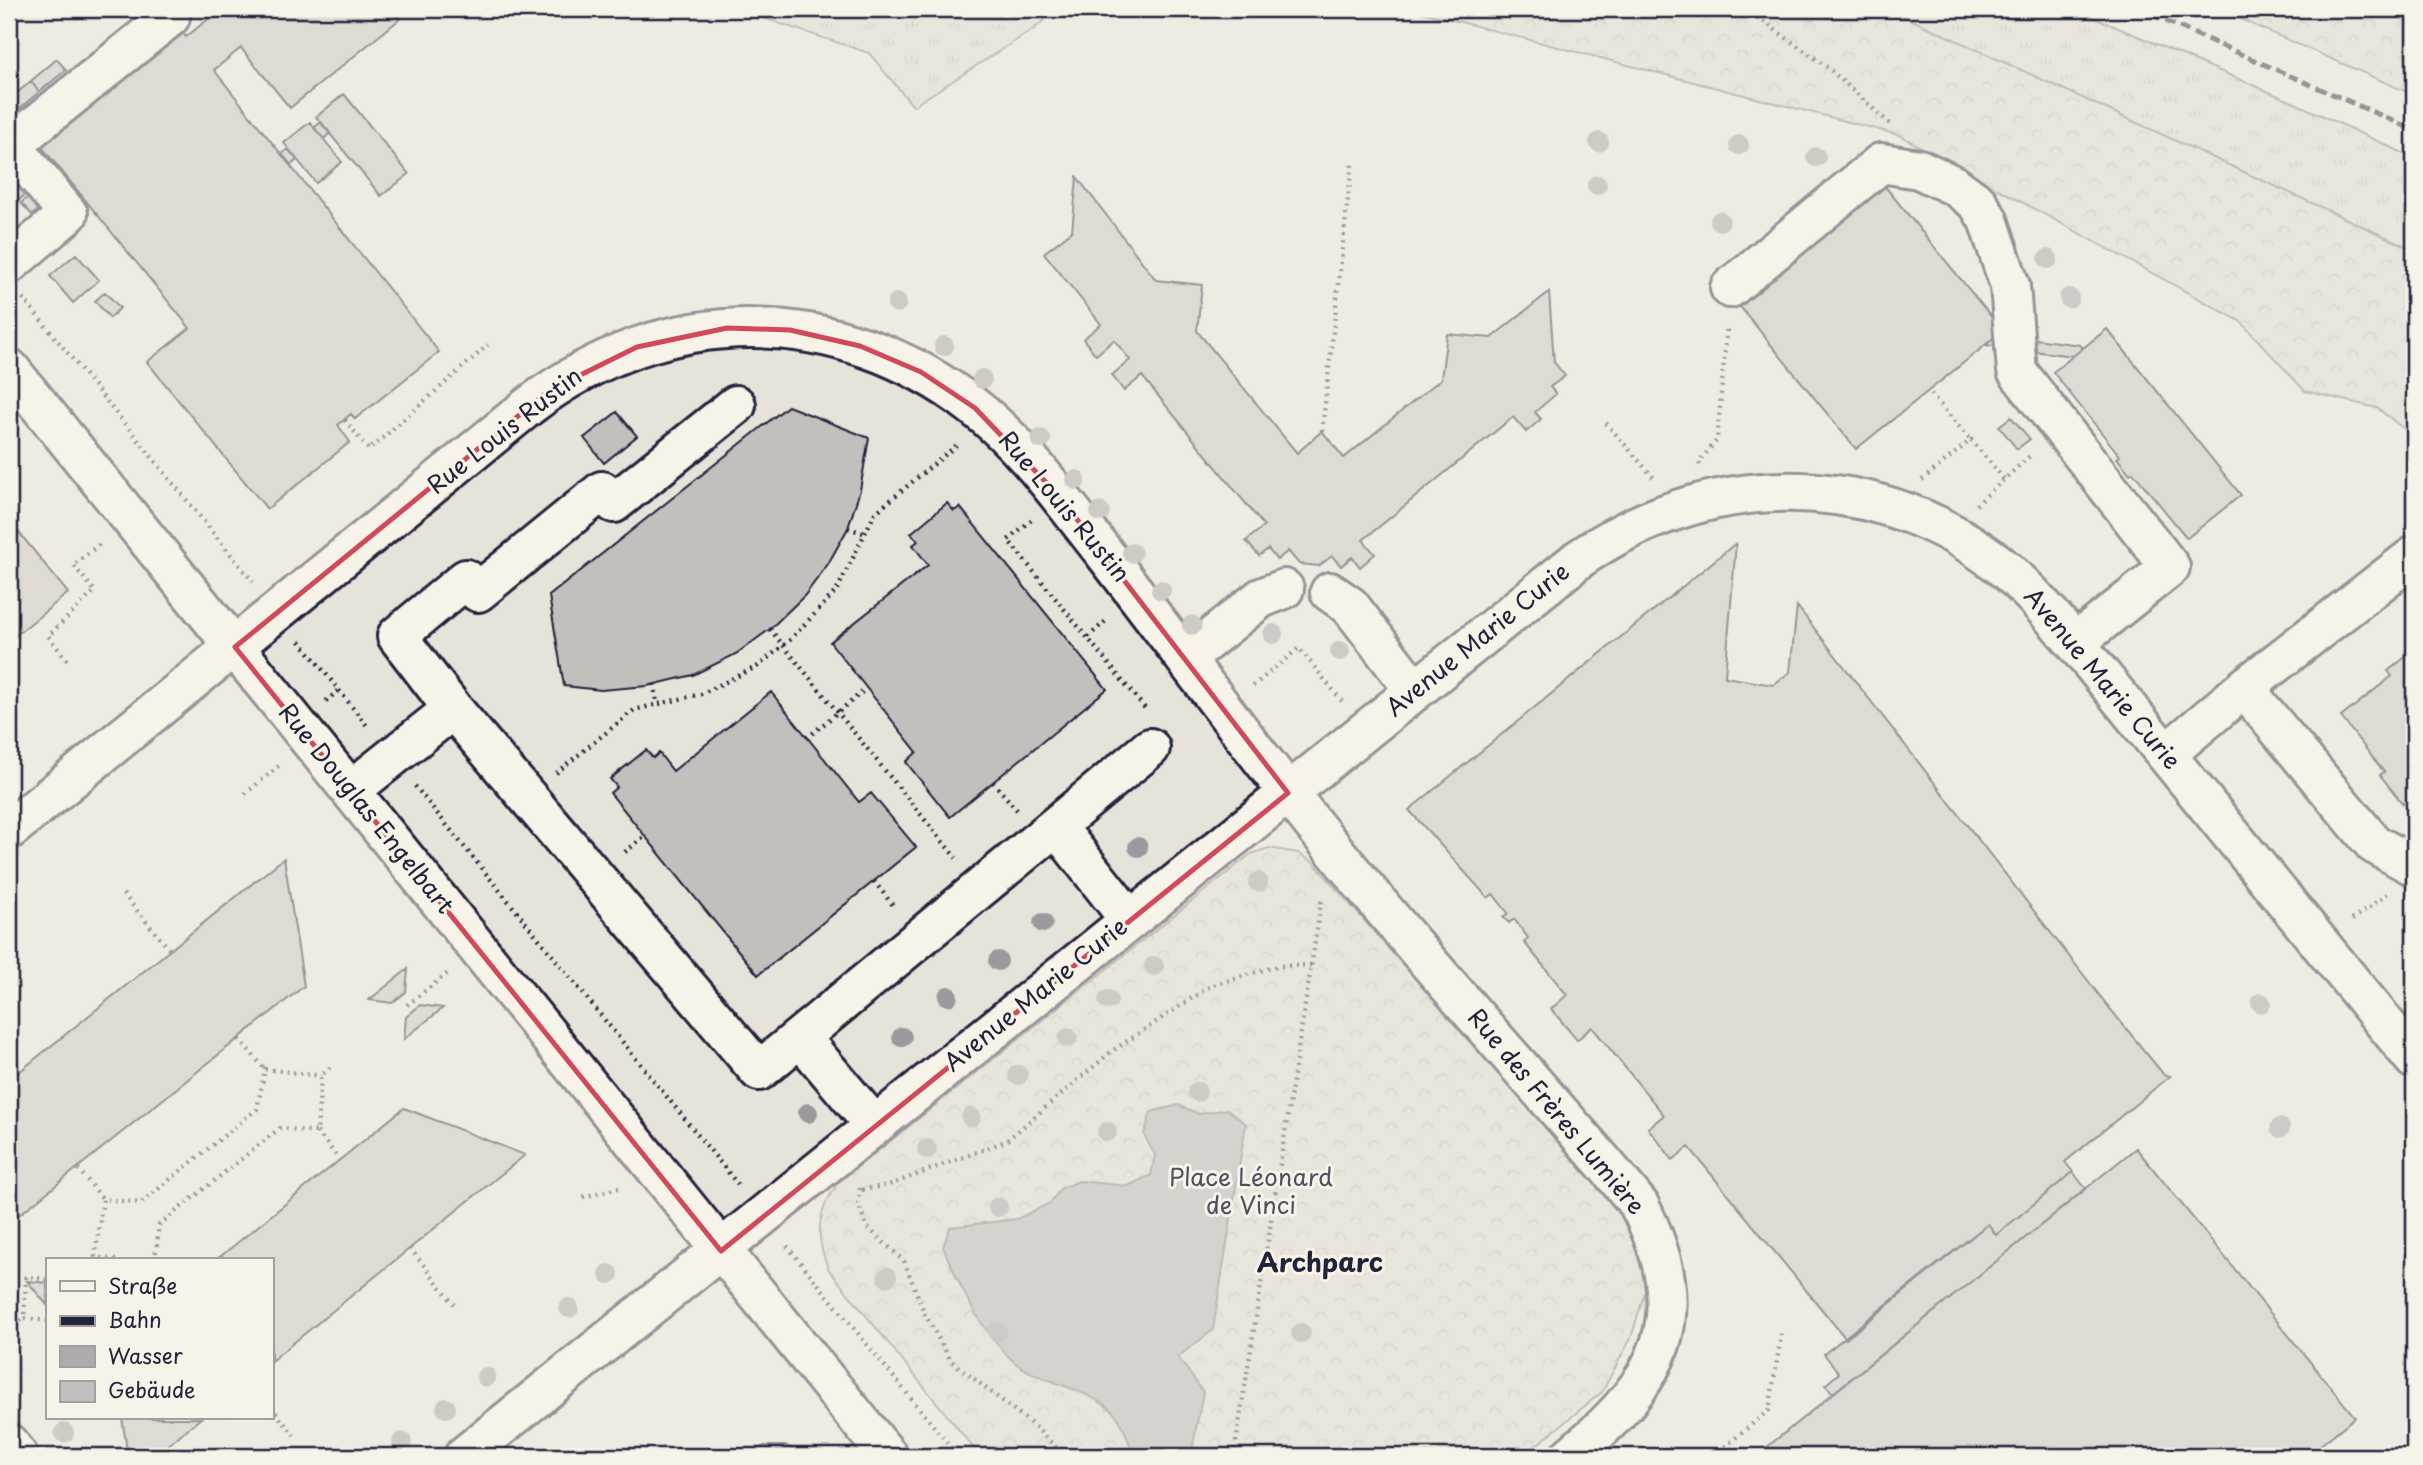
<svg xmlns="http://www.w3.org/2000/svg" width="2423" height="1465" viewBox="0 0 2423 1465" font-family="'Playpen Sans',sans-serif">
  <defs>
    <pattern id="grass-tufts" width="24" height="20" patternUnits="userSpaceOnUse" patternTransform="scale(1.75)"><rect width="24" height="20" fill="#d8d5cf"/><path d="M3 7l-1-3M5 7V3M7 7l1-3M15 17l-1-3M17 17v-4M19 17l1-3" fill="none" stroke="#b9b7b3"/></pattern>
    <pattern id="forest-crowns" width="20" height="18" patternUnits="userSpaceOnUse" patternTransform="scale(1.75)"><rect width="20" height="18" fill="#d8d5cf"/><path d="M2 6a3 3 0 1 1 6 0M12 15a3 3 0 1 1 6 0" fill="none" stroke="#b9b7b3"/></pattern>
  </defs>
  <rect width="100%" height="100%" fill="#f7f3e8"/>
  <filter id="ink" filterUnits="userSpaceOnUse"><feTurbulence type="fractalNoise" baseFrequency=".0143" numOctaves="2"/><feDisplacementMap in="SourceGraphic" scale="14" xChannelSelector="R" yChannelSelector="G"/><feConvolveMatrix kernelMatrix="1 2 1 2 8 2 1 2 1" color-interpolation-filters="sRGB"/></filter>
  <g filter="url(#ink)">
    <path fill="#e7e3db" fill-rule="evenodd" d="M 9,9 L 736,9 L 869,53 L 913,106 L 1034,29 L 1057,9 L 1410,9 L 1899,135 L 2240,321 L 2305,391 L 2377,408 L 2414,437 L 2414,1456 L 9,1456 ZM 47,1260 L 271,1260 L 271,1418 L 47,1418 Z
      M 2074,9 L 2217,9 L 2282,36 L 2414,95 L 2414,158 L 2295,103 Z"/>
    <path fill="url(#grass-tufts)" stroke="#7d7c85" stroke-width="2" d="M 736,9 L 1057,9 L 1034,29 L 913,106 L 869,53 Z
      M 1888,9 L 2074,9 L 2295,103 L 2414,158 L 2414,250 Z"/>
    <path fill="url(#forest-crowns)" stroke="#7d7c85" stroke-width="2" d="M 1410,9 L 1888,9 L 2414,250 L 2414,437 L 2377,408 L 2305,391 L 2240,321 L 1899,135 Z
      M 2217,9 L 2414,9 L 2414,95 Z
      M 1269,848 L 1298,853 L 1313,862 L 1624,1217 L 1638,1244 L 1647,1285 L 1631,1338 L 1602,1392 L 1523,1456 L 980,1456 L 829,1270 C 814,1237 817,1210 839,1182 L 1251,854 Z"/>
    <path fill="#aeabad" stroke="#76747f" stroke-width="2" d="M 1178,1105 L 1199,1114 L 1227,1109 L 1246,1124 L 1213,1330 L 1178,1357 L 1203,1392 L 1191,1456 L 1134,1456 C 1130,1445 1126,1432 1120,1421 C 1103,1390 1039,1384 1013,1361 C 979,1329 961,1288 943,1247 L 950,1227 L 1017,1219 L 1050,1203 L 1061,1188 L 1079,1181 L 1128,1186 L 1151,1175 L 1155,1155 L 1144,1135 L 1151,1112 Z"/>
    <path fill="#c2bfbd" stroke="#22223b" stroke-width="2" d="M 209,9 L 391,9 L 400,19 L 290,108 L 241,48 L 214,70 L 439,352 L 355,419 L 351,414 L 338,425 L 350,442 L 267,509 L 147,362 L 190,328 L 41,146 L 182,31 L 186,37 L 213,15 Z
      M 57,59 L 66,70 L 39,92 L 31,81 Z
      M 31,81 L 39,92 L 13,114 L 9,110 L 9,100 Z
      M 344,94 L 409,174 L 381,196 L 316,117 Z
      M 310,122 L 342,162 L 316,183 L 284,143 Z
      M 321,122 L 330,133 L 324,139 L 314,128 Z
      M 288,149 L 297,160 L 291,165 L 282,154 Z
      M 9,172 L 28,192 L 19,200 L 9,188 Z
      M 1077,177 L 1156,280 L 1202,285 L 1197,331 L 1297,453 L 1322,431 L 1344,458 L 1441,379 L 1447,334 L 1491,338 L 1549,292 L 1554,362 L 1565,376 L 1550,387 L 1556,394 L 1535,412 L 1541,419 L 1526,432 L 1513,417 L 1363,540 L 1375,554 L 1360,567 L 1352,557 L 1341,566 L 1332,556 L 1319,566 L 1299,564 L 1288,551 L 1277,560 L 1268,549 L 1259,556 L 1246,541 L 1264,526 L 1142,376 L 1124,391 L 1112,375 L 1130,360 L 1114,340 L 1096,355 L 1083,339 L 1101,324 L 1044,253 L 1072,231 Z
      M 1883,184 L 2003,331 L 1856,449 L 1737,303 Z
      M 30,195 L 41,208 L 32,215 L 21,203 Z
      M 76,254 L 99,280 L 73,303 L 50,276 Z
      M 105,292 L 120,308 L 110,318 L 95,301 Z
      M 2107,329 L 2241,495 L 2187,538 L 2133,472 L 2130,474 L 2117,458 L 2120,456 L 2053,372 Z
      M 1998,334 L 2080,345 L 2083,348 L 2073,356 L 1985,345 Z
      M 788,406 L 869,438 L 860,490 L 848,528 L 828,564 L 805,595 L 770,629 L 736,654 L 693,675 L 647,686 L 601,690 L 564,686 L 549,596 Z
      M 617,412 L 637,436 L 604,463 L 584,438 Z
      M 2011,417 L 2030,439 L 2017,449 L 1999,426 Z
      M 947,503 L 954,511 L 960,507 L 1107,689 L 950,817 L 906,762 L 917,752 L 830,642 L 928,565 L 913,545 L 918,541 L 911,533 Z
      M 9,520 L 68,593 L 9,641 Z
      M 1736,543 L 1725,677 L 1773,685 L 1790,672 L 1797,606 L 2107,1005 L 2164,1075 L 2170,1076 L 2065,1162 L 2073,1172 L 1996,1235 L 1988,1224 L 1846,1339 L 1689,1147 L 1673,1160 L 1648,1128 L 1664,1115 L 1592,1027 L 1577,1040 L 1551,1009 L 1567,995 L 1524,942 L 1528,938 L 1514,919 L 1509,923 L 1503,917 L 1508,913 L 1493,894 L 1488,898 L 1409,810 Z
      M 2414,650 L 2414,795 L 2403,804 L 2380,775 L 2384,772 L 2341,717 L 2392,676 L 2388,671 Z
      M 771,692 L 859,802 L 871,793 L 916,847 L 758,975 L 610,793 L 617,787 L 610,779 L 646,750 L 653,758 L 659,753 L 673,771 Z
      M 284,858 L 304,986 L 9,1223 L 9,1080 Z
      M 408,969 L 406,992 L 392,1003 L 369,1000 Z
      M 420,1005 L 443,1008 L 404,1039 L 406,1017 Z
      M 404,1108 L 525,1155 L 271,1361 L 271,1260 L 216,1260 Z
      M 2136,1148 L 2355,1417 L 2307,1456 L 1756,1456 Z
      M 2073,1172 L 2086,1189 L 1833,1393 L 1825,1385 L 1839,1373 L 1824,1354 L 1988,1224 L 1996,1235 Z
      M 27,1281 L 47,1283 L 47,1305 Z
      M 122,1418 L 201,1418 L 154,1456 L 128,1456 Z
      M 764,1446 L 787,1446 L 805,1456 L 746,1456 Z"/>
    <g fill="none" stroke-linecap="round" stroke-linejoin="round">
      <defs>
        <path id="minor" d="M 9,264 L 68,214 L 11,145 L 170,17
          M 1730,288 L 1881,163 L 1919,169 L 1955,186 L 1978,203 L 1988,220 L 2010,286 L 2017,371 L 2170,567 L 2075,643
          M 9,368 L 888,1456
          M 1330,592 L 1350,606 L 1415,691
          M 1186,658 L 1261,598 L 1284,589
          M 2244,688 L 2374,844 L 2414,866
          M 453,709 L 397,636 L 466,579 L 478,592 L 602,491 L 614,503 L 736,405
          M 2166,754 L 2244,688 L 2414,556
          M 351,790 L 453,709 L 759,1071 L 800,1037
          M 1056,826 L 1129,919
          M 9,830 L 529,406 C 664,302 839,302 974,407 C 1024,446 1062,500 1101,549 C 1169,636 1233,724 1302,810 C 1382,911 1469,1009 1554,1106 C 1583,1139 1612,1171 1639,1205 C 1696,1316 1661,1382 1570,1456
          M 874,1125 L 800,1037 L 1150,748
          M 9,1444 L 18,1456
          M 464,1456 L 1579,559 C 1702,473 1864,467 1988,556 C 2022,580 2048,612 2075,643 L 2414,1059"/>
      </defs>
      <use href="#minor" stroke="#22223b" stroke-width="44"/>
      <path stroke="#22223b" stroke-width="4.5" stroke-dasharray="2 5" stroke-linecap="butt" d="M 1746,9 L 1827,67 L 1890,124
        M 23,298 L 253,582
        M 1931,394 L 1971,440
        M 345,420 L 369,450 L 488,345
        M 1606,423 L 1654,478
        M 1322,431 L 1352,163
        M 1700,465 L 1699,462 L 1717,440 L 1727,327
        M 1922,480 L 1971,440 L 2004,479
        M 1976,505 L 2032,454
        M 1031,520 L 1008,540 L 1147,711
        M 848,528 L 863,533
        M 770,629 L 956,858
        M 1088,637 L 1108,619
        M 300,641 L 368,727
        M 67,660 L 48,636 L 95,591 L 73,565 L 100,544
        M 654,684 L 657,703
        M 1253,686 L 1299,648 L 1342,701
        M 326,701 L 339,690
        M 807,738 L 867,688
        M 556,773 L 634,710 L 701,694 L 758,666 L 790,640 L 837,590 L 875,513 L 958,444
        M 993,782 L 1017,810
        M 415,786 L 740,1187
        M 245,794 L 280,765
        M 625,852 L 645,836
        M 874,881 L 895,908
        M 123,894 L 170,950
        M 2352,920 L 2387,894
        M 407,1005 L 448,973
        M 239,1039 L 265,1069
        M 317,1132 L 340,1160
        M 78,1169 L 103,1199
        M 860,1188 L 858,1203 L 867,1227 L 904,1261 L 925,1314 L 951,1361 L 1032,1424 L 1065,1456
        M 862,1190 L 892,1184 L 1006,1141 L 1112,1051 L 1212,985 L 1278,966 L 1311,965
        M 583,1197 L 622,1187
        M 787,1246 L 958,1456
        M 410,1248 L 454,1304
        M 116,1260 L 95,1257 L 103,1199 L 141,1203 L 257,1109 L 265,1069 L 321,1076
        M 155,1260 L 159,1225 L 280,1128 L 317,1132 L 321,1076 L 332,1065
        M 47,1279 L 26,1277 L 24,1318 L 47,1321
        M 9,1329 L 24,1318
        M 271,1407 L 294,1435
        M 1234,1456 L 1322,897
        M 1714,1456 L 1769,1410 L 1782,1330"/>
      <use href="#minor" stroke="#f7f3e8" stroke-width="38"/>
      <path stroke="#22223b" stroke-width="5" stroke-dasharray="10 5" stroke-linecap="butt" d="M 2138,9 L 2414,130"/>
    </g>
    <g fill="#9b999d">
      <circle cx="1599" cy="142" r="10"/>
      <circle cx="1739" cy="145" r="10"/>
      <circle cx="1816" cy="157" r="10"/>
      <circle cx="1597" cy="185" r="10"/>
      <circle cx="1720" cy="221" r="10"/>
      <circle cx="2048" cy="259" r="10"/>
      <circle cx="2069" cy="298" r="10"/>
      <circle cx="897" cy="303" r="10"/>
      <circle cx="944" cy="346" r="10"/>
      <circle cx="982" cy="379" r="10"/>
      <circle cx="1041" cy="439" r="10"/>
      <circle cx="1076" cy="480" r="10"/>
      <circle cx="1100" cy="512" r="10"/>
      <circle cx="1132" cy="553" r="10"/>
      <circle cx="1161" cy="590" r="10"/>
      <circle cx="1192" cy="625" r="10"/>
      <circle cx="1273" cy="634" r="10"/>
      <circle cx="1340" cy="651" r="10"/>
      <circle cx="1138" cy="847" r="10"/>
      <circle cx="1258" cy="882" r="10"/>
      <circle cx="1043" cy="923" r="10"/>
      <circle cx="998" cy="961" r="10"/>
      <circle cx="1154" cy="966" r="10"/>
      <circle cx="948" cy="996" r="10"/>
      <circle cx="1108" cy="1000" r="10"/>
      <circle cx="2261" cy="1003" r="10"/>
      <circle cx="902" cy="1037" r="10"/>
      <circle cx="1068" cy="1038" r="10"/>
      <circle cx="1018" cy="1075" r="10"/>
      <circle cx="1197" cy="1092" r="10"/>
      <circle cx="808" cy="1113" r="10"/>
      <circle cx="971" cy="1117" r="10"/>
      <circle cx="2280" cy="1128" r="10"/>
      <circle cx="1107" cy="1132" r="10"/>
      <circle cx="927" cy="1149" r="10"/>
      <circle cx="998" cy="1207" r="10"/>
      <circle cx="609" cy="1274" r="10"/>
      <circle cx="887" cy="1277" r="10"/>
      <circle cx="569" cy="1308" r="10"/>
      <circle cx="997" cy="1332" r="10"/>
      <circle cx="1301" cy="1333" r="10"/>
      <circle cx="486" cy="1377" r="10"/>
      <circle cx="446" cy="1408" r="10"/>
      <circle cx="64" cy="1433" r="10"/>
      <circle cx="402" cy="1442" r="10"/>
    </g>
  </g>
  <path d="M0 0H2423V1465H0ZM 727,328 L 790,330 L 860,346 L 921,372 L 975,408 L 1059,496 L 1288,793 L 721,1251 L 235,647 L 550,390 L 637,347 Z" fill="#f7f3e8" fill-opacity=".55" fill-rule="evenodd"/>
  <path fill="none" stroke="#d1495b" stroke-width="5" stroke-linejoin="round" d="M 727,328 L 790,330 L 860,346 L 921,372 L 975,408 L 1059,496 L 1288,793 L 721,1251 L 235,647 L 550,390 L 637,347 Z"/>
  <g text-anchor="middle" stroke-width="6" stroke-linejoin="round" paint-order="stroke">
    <g font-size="24" fill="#22223b" stroke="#f7f3e8">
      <text transform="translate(505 431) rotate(-38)" y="8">Rue Louis Rustin</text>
      <text transform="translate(1064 507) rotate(50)" y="8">Rue Louis Rustin</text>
      <text transform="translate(1478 640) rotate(-39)" y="8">Avenue Marie Curie</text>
      <text transform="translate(2102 679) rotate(50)" y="8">Avenue Marie Curie</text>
      <text transform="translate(366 809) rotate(51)" y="8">Rue Douglas Engelbart</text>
      <text transform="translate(1036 995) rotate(-39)" y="8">Avenue Marie Curie</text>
      <text transform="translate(1556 1112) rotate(50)" y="8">Rue des Frères Lumière</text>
    </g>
    <g font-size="24" fill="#504f60" stroke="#f7f3e8">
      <text x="1251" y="1186">Place Léonard<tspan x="1251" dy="28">de Vinci</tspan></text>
    </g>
    <g font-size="26" font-weight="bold" fill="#22223b" stroke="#f7f3e8">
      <text x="1320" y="1272">Archparc</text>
    </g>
  </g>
  <rect width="2423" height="1465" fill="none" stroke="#f7f3e8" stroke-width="35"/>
  <rect x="18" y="18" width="2388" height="1430" fill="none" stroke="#22223b" stroke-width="2.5" filter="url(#ink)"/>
  <rect x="46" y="1258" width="228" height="161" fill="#f7f3e8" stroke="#a29fa3" stroke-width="2"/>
  <rect x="60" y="1281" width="35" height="10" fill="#f7f3e8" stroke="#a29fa3" stroke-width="2"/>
  <text x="108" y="1294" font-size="21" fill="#22223b">Straße</text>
  <rect x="60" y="1316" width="35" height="10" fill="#22223b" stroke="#a29fa3" stroke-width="2"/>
  <text x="108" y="1328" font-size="21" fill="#22223b">Bahn</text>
  <rect x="60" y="1346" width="35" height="21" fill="#aeabad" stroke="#a29fa3" stroke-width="2"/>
  <text x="108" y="1364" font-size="21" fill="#22223b">Wasser</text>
  <rect x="60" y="1381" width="35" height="21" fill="#c2bfbd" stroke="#a29fa3" stroke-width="2"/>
  <text x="108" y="1398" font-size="21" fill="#22223b">Gebäude</text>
</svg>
